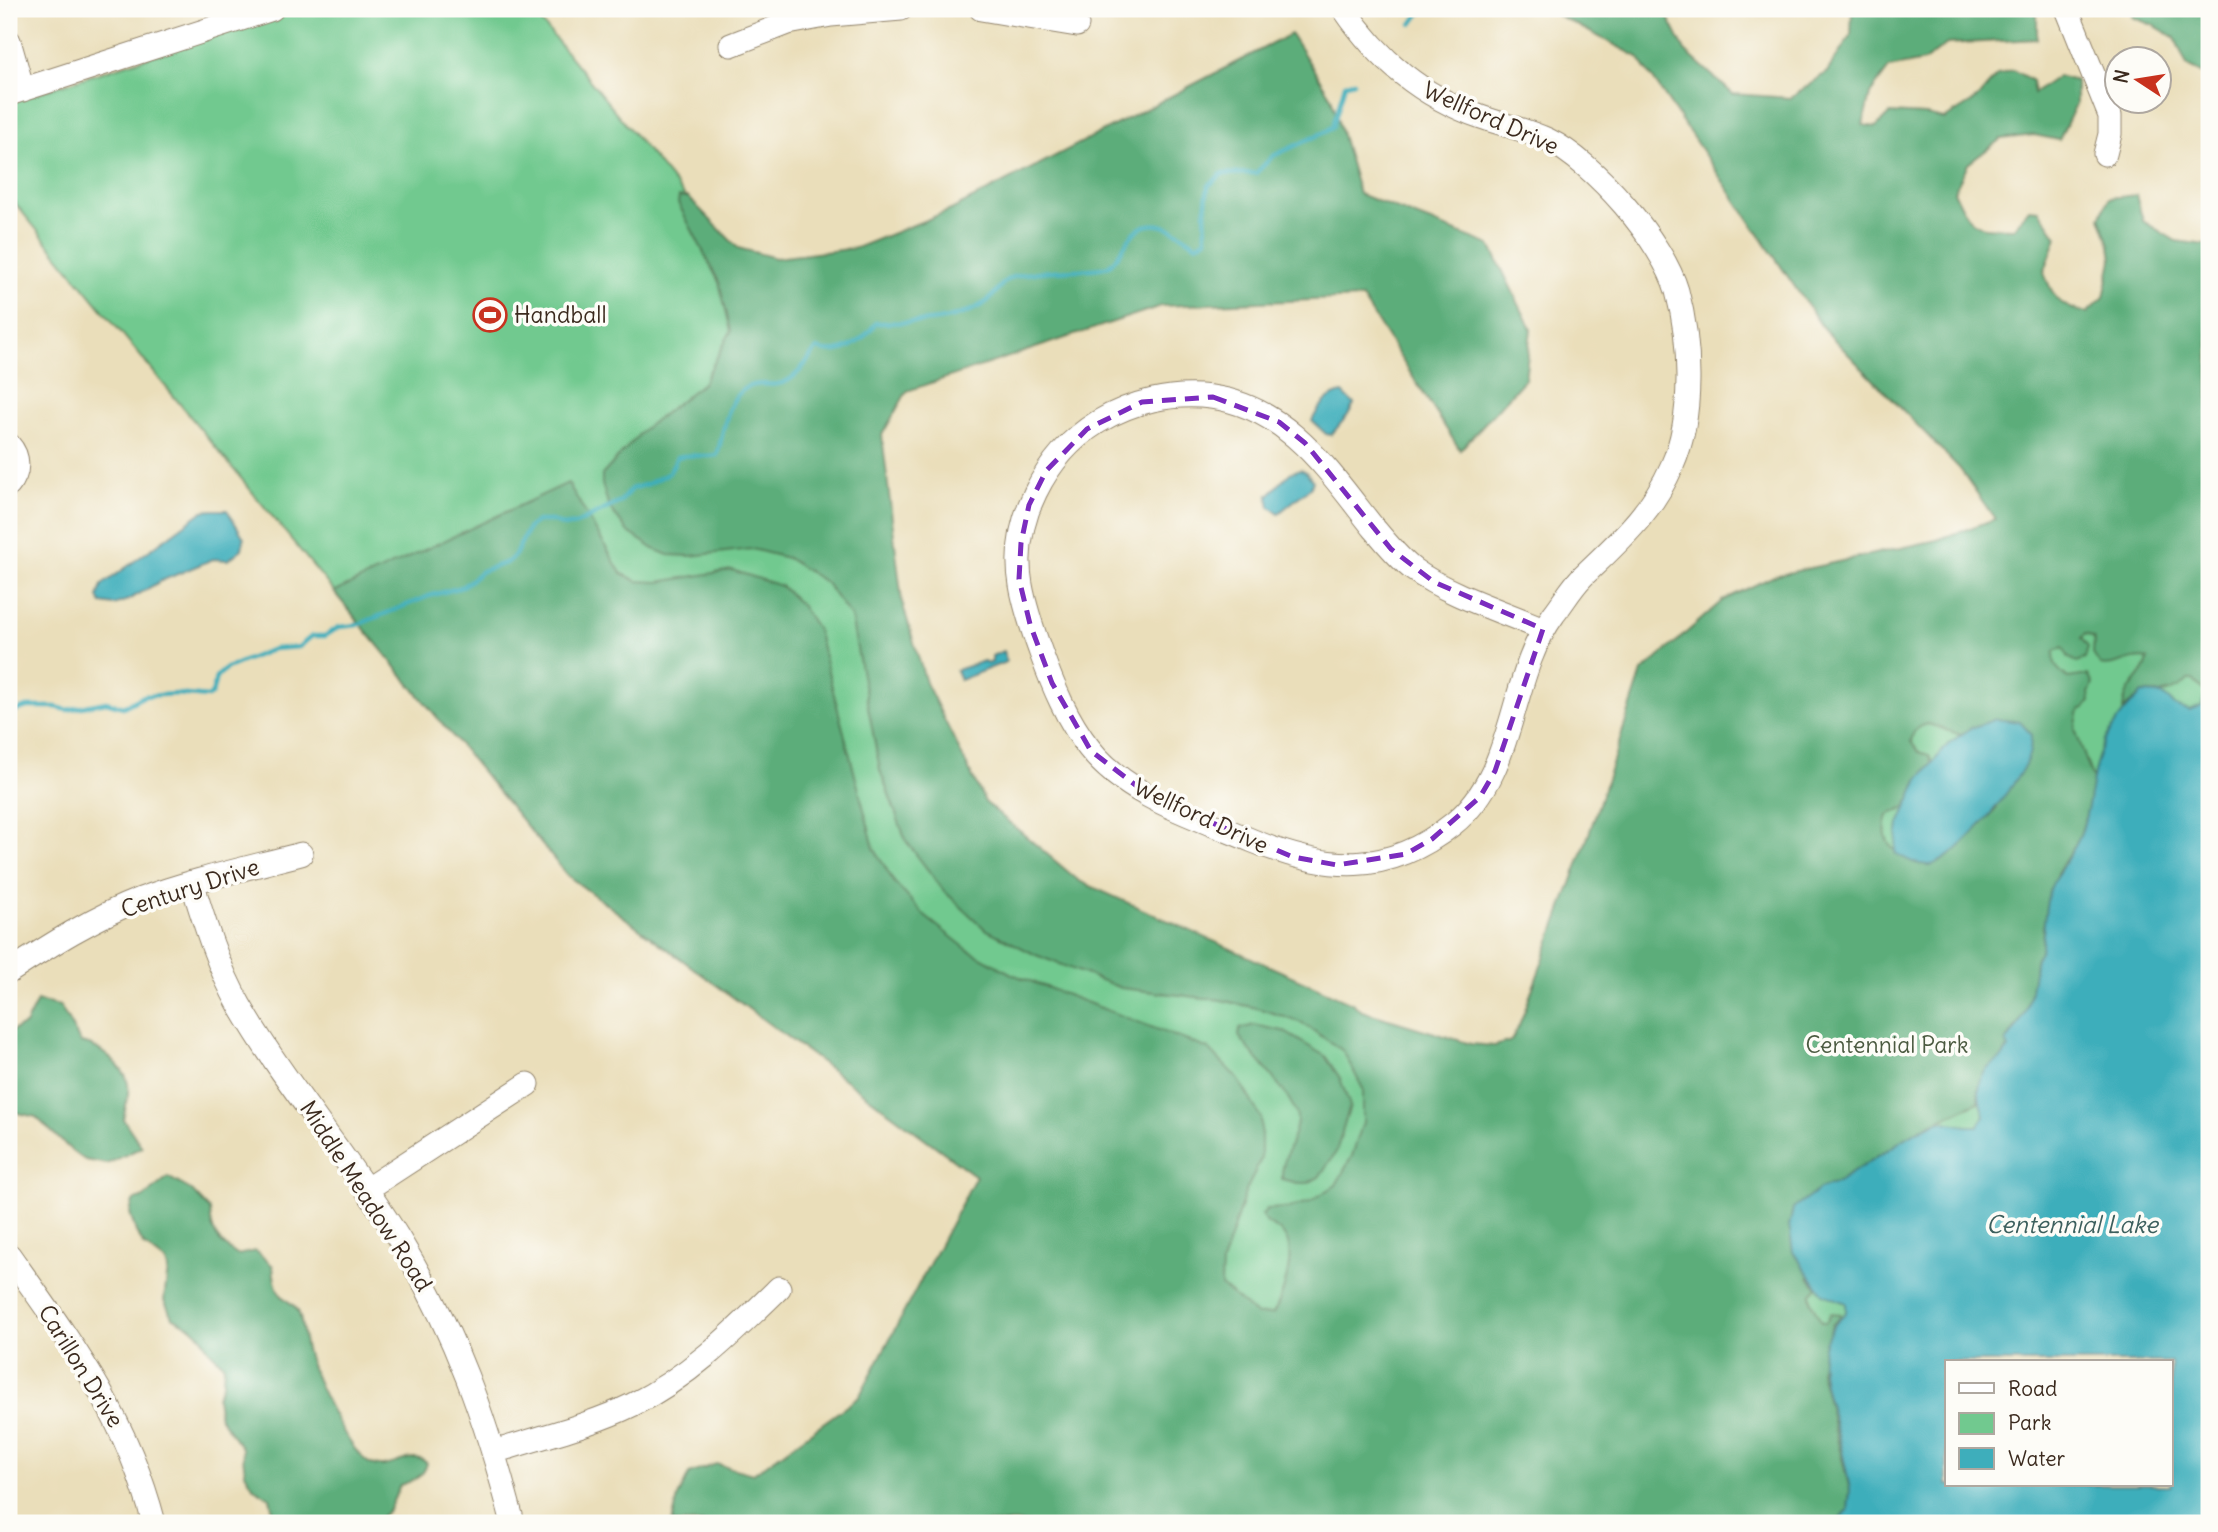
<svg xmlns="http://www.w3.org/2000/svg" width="2218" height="1532" viewBox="0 0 2218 1532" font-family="Delius,sans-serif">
  <rect width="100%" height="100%" fill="#fdfcf7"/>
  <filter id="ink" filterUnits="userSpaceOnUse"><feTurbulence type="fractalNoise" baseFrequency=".0143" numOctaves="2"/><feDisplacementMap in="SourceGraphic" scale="14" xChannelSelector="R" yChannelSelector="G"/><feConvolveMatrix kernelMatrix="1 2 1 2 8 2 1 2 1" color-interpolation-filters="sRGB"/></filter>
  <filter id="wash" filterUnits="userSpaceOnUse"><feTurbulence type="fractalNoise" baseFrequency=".00686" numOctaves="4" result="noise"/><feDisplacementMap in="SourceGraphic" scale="28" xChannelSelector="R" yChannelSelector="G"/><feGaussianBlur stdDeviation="1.57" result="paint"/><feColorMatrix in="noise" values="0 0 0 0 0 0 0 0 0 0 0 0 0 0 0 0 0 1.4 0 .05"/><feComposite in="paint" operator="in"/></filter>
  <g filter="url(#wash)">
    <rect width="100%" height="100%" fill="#eadeba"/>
    <path fill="#71c98f" stroke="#567a56" stroke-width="2" fill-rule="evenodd" d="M 297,9 L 531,9 L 785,318 L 950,764 L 1045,886 L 1150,926 L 1505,1075 L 2057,531 L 2209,244 L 2209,1523 L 878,1523 L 976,1176 L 567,875 L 9,196 L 9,102 ZM 1947,1362 L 2171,1362 L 2171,1485 L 1947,1485 Z"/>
    <path fill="#5cad7a" stroke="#4c6c4c" stroke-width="2" fill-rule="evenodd" d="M 1546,9 L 1664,9 L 1685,51 L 1733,94 L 1791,98 L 1827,72 L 1851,35 L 1852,9 L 2037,9 L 2037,39 L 1947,44 L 1924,61 L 1889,68 L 1870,94 L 1863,125 L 1876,127 L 1890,113 L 1926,115 L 1944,119 L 1978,98 L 1997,75 L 2013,70 L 2032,81 L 2034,93 L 2058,76 L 2076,81 L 2076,104 L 2059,140 L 2034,135 L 2001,139 L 1968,164 L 1954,191 C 1972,230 1973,227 2014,228 L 2029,209 L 2039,210 L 2057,237 L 2044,273 C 2054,299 2059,307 2087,313 L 2104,297 L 2112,260 L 2110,245 L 2100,217 L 2109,198 L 2136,195 L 2143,221 L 2176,241 L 2206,245 L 2209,240 L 2209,682 L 2206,691 L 2203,690 L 2193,680 L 2188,680 C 2177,694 2159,694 2142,693 L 2123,710 C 2124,685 2145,678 2148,659 C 2130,655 2115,669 2100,665 L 2093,654 L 2094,638 L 2085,634 L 2081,638 L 2088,647 L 2085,659 L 2077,662 L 2069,658 L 2063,647 L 2055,651 C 2052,665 2057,669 2068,678 L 2088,675 L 2093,684 L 2089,693 L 2090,702 L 2084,708 L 2079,710 L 2075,729 L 2093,780 L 2089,805 L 2079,839 L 2057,873 L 2043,926 L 2042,949 L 2035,960 L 2033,988 L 2026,1012 L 2006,1042 L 2008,1048 L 2002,1060 L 1979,1086 L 1978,1102 L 1917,1131 L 1836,1183 L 1820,1189 L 1809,1277 L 1817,1287 L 1811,1294 L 1811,1301 L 1821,1322 L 1826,1322 L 1831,1313 L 1840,1314 L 1840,1317 L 1832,1325 L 1820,1371 L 1850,1490 L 1848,1510 L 1836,1523 L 672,1523 L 678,1497 L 689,1474 L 716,1464 L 753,1474 L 859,1397 L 976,1176 L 567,875 L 334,592 L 568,483 L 621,573 L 637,581 L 658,582 L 732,570 L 781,586 L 801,605 L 817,629 L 874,848 L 894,882 L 926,917 L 968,950 L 1012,974 L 1209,1049 L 1239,1080 L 1261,1118 L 1261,1159 L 1245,1193 L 1222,1263 L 1221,1286 L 1257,1315 L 1273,1314 C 1283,1296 1299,1249 1282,1233 C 1275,1226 1265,1225 1262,1215 L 1267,1209 L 1288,1208 L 1309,1202 L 1336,1185 L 1352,1156 L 1363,1122 L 1363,1089 L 1343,1051 L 1302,1023 L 1261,1009 L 1221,1000 L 1121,988 L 1036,955 L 985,929 L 944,891 L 906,841 L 880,770 L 851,617 L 825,582 L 787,558 L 752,549 L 690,556 L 668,555 L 654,549 L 627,531 L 609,507 L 602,484 L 602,475 L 644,429 L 703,383 L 731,331 L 719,282 L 678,203 L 679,197 L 688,197 L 738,248 L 776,258 L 856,248 L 951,210 L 1291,34 L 1331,97 L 1359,194 L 1490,245 L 1531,329 L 1525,379 L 1460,450 L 1362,298 L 1161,306 L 907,391 L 882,435 L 902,602 L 926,683 L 985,802 L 1079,881 L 1352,1003 L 1362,1011 L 1471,1044 L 1495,1046 L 1511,1041 L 1519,1026 L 1590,831 L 1642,672 L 1723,600 L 1774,576 L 1937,540 L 1995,519 L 1960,469 L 1823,328 L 1638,57 ZM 1928,724 L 1961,735 L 1971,728 L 1997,808 L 1971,836 L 1940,862 C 1908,855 1876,857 1888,815 L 1906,807 L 1919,779 L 1932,763 L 1929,755 L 1919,752 L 1911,742 C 1913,730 1916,727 1928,724 Z
      M 2134,9 L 2209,9 L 2209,77 L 2187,66 L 2175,38 L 2155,26 L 2132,17 Z
      M 37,1001 L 60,1006 L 81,1043 C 94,1045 100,1050 110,1058 C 135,1079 129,1090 123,1119 L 142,1147 L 107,1164 L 85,1160 L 72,1151 L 36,1117 L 9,1111 L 9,1032 L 25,1025 Z
      M 1254,1025 L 1283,1031 L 1325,1056 L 1340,1078 L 1350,1106 L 1336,1152 L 1319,1177 L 1308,1183 L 1298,1183 L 1282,1179 C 1281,1158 1295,1141 1297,1121 C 1298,1099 1252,1056 1239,1036 L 1240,1029 Z
      M 168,1177 L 191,1190 L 210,1210 C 211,1234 218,1242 237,1255 L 256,1251 L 273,1266 C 274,1276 275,1288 282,1296 C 287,1302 295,1304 298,1311 C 303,1323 303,1340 307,1353 C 314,1377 349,1454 371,1464 C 392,1473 408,1448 427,1463 C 424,1477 413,1481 400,1485 C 394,1498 391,1513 376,1520 C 357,1528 286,1523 262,1523 L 265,1514 L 273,1512 L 270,1498 L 254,1488 L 245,1473 L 242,1448 L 220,1418 L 217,1397 L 223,1383 L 224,1365 L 208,1349 L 202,1337 L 191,1327 L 172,1317 L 164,1300 L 168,1269 L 166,1262 L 144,1245 L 136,1232 L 130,1213 L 133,1201 L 144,1197 Z"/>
    <path fill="#3eaebb" stroke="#3c6c6c" stroke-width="2" fill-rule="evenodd" d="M 1343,393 L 1354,404 L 1348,415 L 1331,435 L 1326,434 L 1312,421 C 1318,408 1328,395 1343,393 Z
      M 1300,469 L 1305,471 L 1313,481 L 1311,487 L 1279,513 L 1270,507 L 1268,496 L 1290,473 Z
      M 213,510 L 227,510 L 244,538 L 242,549 L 228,560 L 213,559 L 161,581 L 128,600 L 114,605 L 101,603 L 98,597 L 102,585 L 203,511 Z
      M 1003,651 L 1006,662 L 960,680 L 956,670 L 984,661 L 987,664 L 992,662 L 992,656 Z
      M 2209,682 L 2209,1523 L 1836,1523 L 1848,1510 L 1850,1490 C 1846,1467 1841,1444 1834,1421 C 1822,1378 1809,1347 1846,1312 L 1846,1303 L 1823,1294 L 1793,1252 L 1789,1226 L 1793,1209 L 1820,1189 L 1836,1183 L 1917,1131 L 1940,1121 L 1967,1126 L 1979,1126 L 1984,1115 C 1978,1101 1975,1079 1989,1067 C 1999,1058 2001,1063 2008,1048 L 2006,1042 C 2030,1012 2030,1000 2035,964 C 2035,957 2041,952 2042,945 C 2044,927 2044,909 2049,892 C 2056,871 2072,856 2080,836 C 2088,814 2090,792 2095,769 C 2101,740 2121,713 2142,693 L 2162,694 L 2176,706 L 2189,711 L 2202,706 ZM 2171,1362 L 2171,1485 L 1947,1485 L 1947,1362 Z
      M 1996,719 L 2020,722 L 2031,734 C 2031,740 2031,749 2029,755 C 2020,782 1958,861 1930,865 C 1917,866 1906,859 1895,853 L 1899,824 L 1919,779 L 1949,743 L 1971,728 Z"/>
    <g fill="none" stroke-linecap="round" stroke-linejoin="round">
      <path stroke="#3eaebb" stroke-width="4.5" d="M 1412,24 L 1423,9
        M 9,713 L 27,707 L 56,707 L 67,710 L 106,702 L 123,707 L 144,696 L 177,694 L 208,697 L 212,694 L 216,677 L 227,668 L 273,649 L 299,647 L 312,636 L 325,636 L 339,627 L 357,625 L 429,596 L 462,587 L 482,571 L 508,562 L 515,555 L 529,527 L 537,521 L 552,521 L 564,526 L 576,524 L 620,502 L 631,489 L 648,484 L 669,473 L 677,457 C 691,453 703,458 717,455 C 724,434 726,390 754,385 C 767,382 773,388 787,381 C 801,374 806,360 817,349 C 841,358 862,342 876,323 C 915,322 950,325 985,303 C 994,297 999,286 1007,280 C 1013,275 1026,274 1033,273 C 1047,270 1101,271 1108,266 C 1123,256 1128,228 1149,225 C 1166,222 1184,236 1197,245 L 1206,239 L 1205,210 L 1208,186 L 1222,174 L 1256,173 L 1273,156 L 1327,131 L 1333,126 L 1345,84 L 1354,82"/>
    </g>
  </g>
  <g filter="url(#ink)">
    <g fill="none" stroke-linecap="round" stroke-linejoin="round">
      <defs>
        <path id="minor" d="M 981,9 L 1077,25
          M 1344,9 C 1379,60 1421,96 1481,117 C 1504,125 1526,130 1548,140 C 1594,162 1663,242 1677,291 C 1691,343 1694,417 1672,466 C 1651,514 1619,541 1583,576 C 1572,587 1564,601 1554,614 C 1507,678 1518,772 1453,824 C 1387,877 1326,871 1253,841 C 1197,817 1128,798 1089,748 C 1067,720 1053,686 1041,653 C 1033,631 1025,608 1021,585 C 1010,522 1045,455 1098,422 C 1131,402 1172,392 1211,397 C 1288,407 1329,472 1373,527 C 1386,542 1398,558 1414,570 C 1447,594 1504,612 1543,629
          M 2067,9 L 2110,116 L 2110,134 L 2105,154
          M 9,41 L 23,90
          M 731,45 L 788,23 L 831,15 L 901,9
          M 9,94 L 272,9
          M 9,445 C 20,457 19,473 9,485
          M 192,882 C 205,925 218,967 240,1006 C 287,1087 350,1159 399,1239 C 455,1331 486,1419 513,1523
          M 9,972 C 50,945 94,917 141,899 C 192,880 248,868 301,854
          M 367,1189 L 528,1084
          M 9,1255 C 72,1344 126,1415 154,1523
          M 494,1452 C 540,1437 589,1426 632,1405 C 689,1377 734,1332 779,1288"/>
      </defs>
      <use href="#minor" stroke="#92846c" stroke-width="25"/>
      <use href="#minor" stroke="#fff" stroke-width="23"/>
    </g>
  </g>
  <path fill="none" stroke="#7b2cbf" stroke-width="5" stroke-dasharray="14 9" stroke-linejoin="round" d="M 1213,397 L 1279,422 L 1305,443 L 1391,549 L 1434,582 L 1543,629 L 1495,771 L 1480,797 L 1432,839 L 1406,854 L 1337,865 L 1293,857 L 1151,797 L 1091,751 L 1052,683 L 1030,624 L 1019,579 L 1021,543 L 1029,505 L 1046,471 L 1087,429 L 1142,402 Z"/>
  <defs>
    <symbol id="stadium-ring" viewBox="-11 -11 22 22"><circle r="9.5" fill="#fdfcf7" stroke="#c8321e" stroke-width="1.5"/><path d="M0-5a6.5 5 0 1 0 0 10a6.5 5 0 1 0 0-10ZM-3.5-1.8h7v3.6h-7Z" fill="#c8321e"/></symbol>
  </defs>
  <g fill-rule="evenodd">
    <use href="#stadium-ring" x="471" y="296" width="38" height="38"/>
  </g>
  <g text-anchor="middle" stroke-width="7" stroke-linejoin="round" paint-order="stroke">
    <g font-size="23" fill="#3b2a1e" stroke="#fdfcf7">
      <text transform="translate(1491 118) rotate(24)" y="8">Wellford Drive</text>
      <text transform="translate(1201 816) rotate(25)" y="8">Wellford Drive</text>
      <text transform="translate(190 888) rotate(-18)" y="8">Century Drive</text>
      <text transform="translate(366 1196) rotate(57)" y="8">Middle Meadow Road</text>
      <text transform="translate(81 1366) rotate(58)" y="8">Carillon Drive</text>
    </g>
    <g font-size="23" fill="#3b2a1e" stroke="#fdfcf7" text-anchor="start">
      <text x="514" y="323">Handball</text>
    </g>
    <g font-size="23" fill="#4b5a40" stroke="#fdfcf7">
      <text x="1887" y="1053">Centennial Park</text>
    </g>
    <g font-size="24" font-style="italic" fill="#3c5f5d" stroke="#fdfcf7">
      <text x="2072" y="1233">Centennial Lake</text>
    </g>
  </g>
  <rect width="2218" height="1532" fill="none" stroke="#fdfcf7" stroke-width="35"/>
  <rect x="1945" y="1360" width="228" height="126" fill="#fdfcf7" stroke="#afa8a0" stroke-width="2"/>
  <rect x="1959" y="1383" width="35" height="10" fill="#ffffff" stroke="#afa8a0" stroke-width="2"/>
  <text x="2008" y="1396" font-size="21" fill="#3b2a1e">Road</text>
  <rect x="1959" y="1413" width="35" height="21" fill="#71c98f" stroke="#afa8a0" stroke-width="2"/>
  <text x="2008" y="1430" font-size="21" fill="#3b2a1e">Park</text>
  <rect x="1959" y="1448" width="35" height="21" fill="#3eaebb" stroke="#afa8a0" stroke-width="2"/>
  <text x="2008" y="1466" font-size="21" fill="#3b2a1e">Water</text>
  <g transform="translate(2138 80) rotate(282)"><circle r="33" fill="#fdfcf7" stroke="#afa8a0" stroke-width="2"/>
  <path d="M0-5L12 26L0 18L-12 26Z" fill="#c8321e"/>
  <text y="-10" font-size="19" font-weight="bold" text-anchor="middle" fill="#3b2a1e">N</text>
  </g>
</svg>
